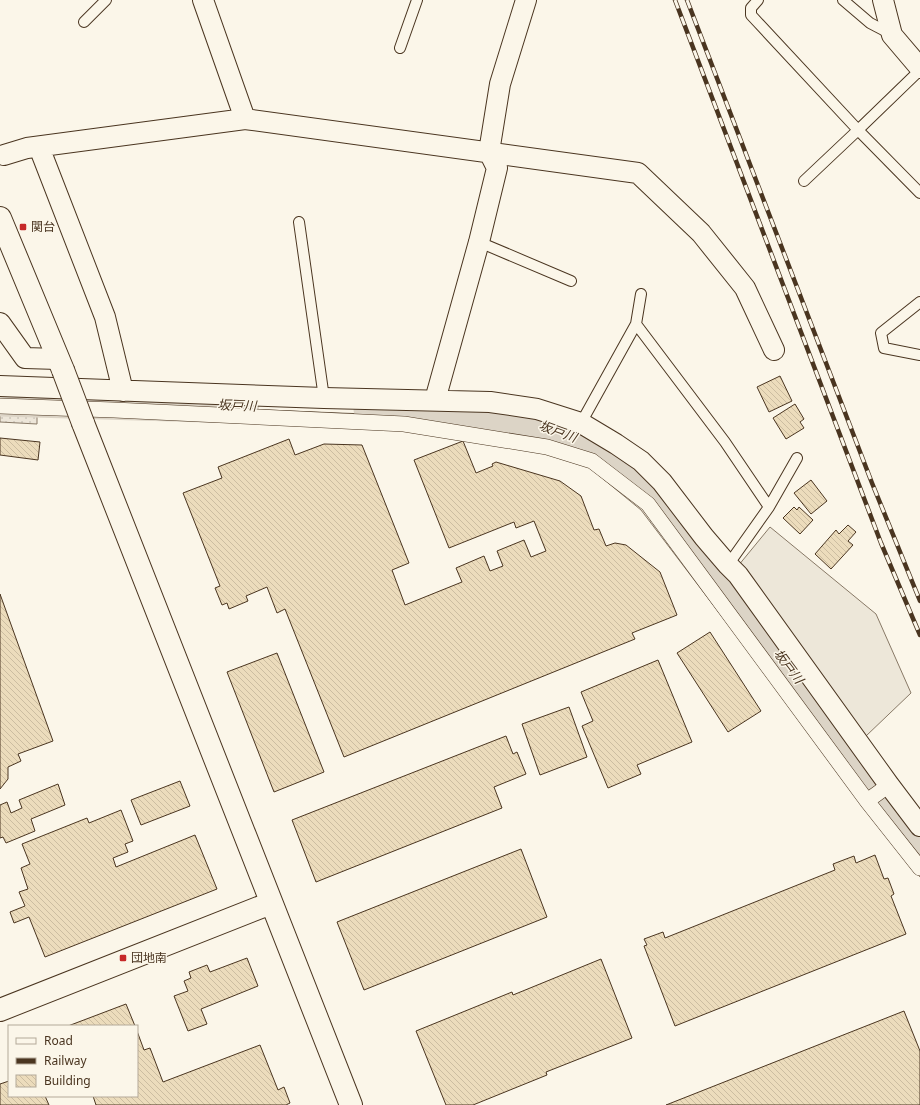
<svg xmlns="http://www.w3.org/2000/svg" width="920" height="1105" viewBox="0 0 920 1105" font-family="'Noto Sans','Noto Sans JP',sans-serif">
  <defs>
    <pattern id="garden-dots" width="8" height="8" patternUnits="userSpaceOnUse"><rect width="8" height="8" fill="#ede6d9"/><path d="M2 2h.1M6 6h.1" fill="none" stroke="#cdc6ba" stroke-width="1.8" stroke-linecap="round"/></pattern>
    <pattern id="building-back-hatch" width="6" height="6" patternUnits="userSpaceOnUse"><rect width="6" height="6" fill="#ecdcbc"/><path d="M-1 5l2 2M0 0l6 6M5-1l2 2" fill="none" stroke="#ccbda1"/></pattern>
  </defs>
  <rect width="100%" height="100%" fill="#fbf6e9"/>
  <path fill="url(#garden-dots)" stroke="#887966" d="M 0,402 L 29,403 L 37,416 L 37,424 L 0,422 Z
    M 117,404 L 440,417 L 550,431 L 594,450 L 642,477 L 870,790 L 920,856 L 920,877 L 641,510 L 585,464 L 548,453 L 407,428 L 119,418 Z"/>
  <path fill="#ede7d9" stroke="#887966" d="M 770,527 L 876,614 L 911,693 L 866,736 L 738,566 Z"/>
  <g fill="none" stroke-linecap="round" stroke-linejoin="round">
    <path stroke="#dcd4c6" stroke-width="39" d="M 0,397 L 240,404
      M 373,409 C 405,410 436,411 467,413 C 481,413 496,414 510,416 C 560,424 610,448 648,481 C 654,487 660,495 665,502 L 835,728 L 891,811 L 920,849"/>
  </g>
  <path fill="url(#building-back-hatch)" stroke="#4a3520" d="M 780,376 L 792,401 L 769,412 L 757,387 Z
    M 795,404 L 804,419 L 800,422 L 804,428 L 786,439 L 773,418 Z
    M 0,438 L 40,442 L 38,460 L 0,455 Z
    M 289,439 L 295,455 L 324,444 L 362,445 L 409,563 L 392,570 L 405,605 L 462,582 L 456,568 L 484,556 L 490,571 L 503,566 L 497,551 L 524,540 L 531,557 L 546,551 L 534,521 L 516,528 L 514,522 L 449,548 L 414,460 L 463,441 L 476,473 L 493,466 L 492,464 L 496,462 L 560,481 L 581,496 L 594,530 L 599,529 L 606,546 L 615,543 L 626,545 L 660,572 L 677,615 L 632,633 L 635,639 L 344,757 L 285,609 L 277,613 L 267,587 L 246,596 L 248,601 L 229,609 L 227,603 L 222,605 L 215,588 L 220,586 L 183,493 L 222,478 L 218,467 Z
    M 811,480 L 827,501 L 811,514 L 794,493 Z
    M 794,507 L 797,510 L 799,507 L 813,520 L 800,534 L 783,518 Z
    M 848,525 L 856,532 L 848,541 L 853,545 L 831,569 L 815,554 L 836,530 L 839,534 Z
    M 0,594 L 53,741 L 18,754 L 21,761 L 8,767 L 8,779 L 0,789 Z
    M 710,632 L 761,711 L 728,732 L 677,653 Z
    M 277,653 L 324,772 L 274,792 L 227,672 Z
    M 658,660 L 692,742 L 637,765 L 641,774 L 608,788 L 582,726 L 593,721 L 581,692 Z
    M 569,707 L 587,757 L 540,775 L 522,724 Z
    M 506,736 L 513,754 L 517,752 L 526,774 L 494,787 L 502,808 L 316,882 L 292,820 Z
    M 180,781 L 190,806 L 141,825 L 131,800 Z
    M 58,784 L 65,805 L 31,819 L 35,831 L 6,843 L 3,837 L 0,838 L 0,805 L 7,802 L 11,813 L 22,808 L 19,800 Z
    M 121,810 L 133,841 L 125,844 L 128,852 L 113,858 L 116,867 L 195,835 L 217,889 L 45,957 L 29,917 L 14,923 L 10,912 L 25,906 L 19,892 L 28,889 L 21,868 L 30,864 L 22,844 L 87,818 L 89,823 Z
    M 521,849 L 547,917 L 364,990 L 337,922 Z
    M 875,855 L 884,879 L 888,878 L 894,894 L 891,896 L 906,934 L 675,1026 L 644,946 L 647,945 L 644,939 L 663,932 L 665,938 L 835,870 L 833,864 L 854,856 L 856,863 Z
    M 247,958 L 258,986 L 201,1009 L 207,1024 L 188,1031 L 174,996 L 188,991 L 184,981 L 191,978 L 189,972 L 207,965 L 210,972 Z
    M 601,959 L 632,1038 L 546,1072 L 547,1075 L 473,1105 L 446,1105 L 416,1031 L 512,992 L 513,995 Z
    M 126,1004 L 135,1026 L 68,1026 Z
    M 904,1011 L 920,1051 L 920,1105 L 666,1105 Z
    M 137,1031 L 144,1050 L 150,1048 L 163,1082 L 260,1045 L 278,1090 L 284,1087 L 290,1103 L 286,1105 L 96,1105 L 93,1096 L 137,1096 Z
    M 9,1081 L 9,1096 L 45,1096 L 49,1105 L 0,1105 L 0,1084 Z"/>
  <g fill="none" stroke-linecap="round" stroke-linejoin="round">
    <defs>
      <path id="service" d="M 758,0 L 751,8 L 751,15 L 858,130 L 804,181
        M 843,0 L 870,23 L 891,34
        M 84,22 L 106,0
        M 400,48 L 417,0
        M 920,70 L 858,130 L 920,193
        M 299,222 L 324,398
        M 479,242 L 571,281
        M 920,302 L 881,333 L 884,348 L 920,355
        M 636,324 L 725,442 L 769,507
        M 581,423 L 636,324 L 641,294
        M 728,565 L 769,507 L 797,458"/>
      <path id="pedestrian" d="M 0,406 L 114,410 L 404,424 L 547,447 L 592,461 L 648,504 L 867,801 L 920,868
        M 867,801 L 889,785"/>
      <path id="minor" d="M 203,0 L 245,119
        M 883,0 L 892,35 L 920,68
        M 39,147 L 105,317 L 123,391
        M 4,155 L 27,148 L 245,119 L 638,173 L 701,233 L 745,288 L 774,350
        M 0,323 L 25,358 L 58,359
        M 0,386 L 324,398 L 490,402 L 537,409 L 581,423 L 616,444 L 641,461 L 662,482 L 704,537 L 728,565 L 738,575 L 889,785 L 920,826
        M 435,400 L 479,242 L 497,168 L 489,152 L 500,84 L 526,0"/>
      <path id="tertiary" d="M 0,218 L 63,370
        M 83,423 L 351,1105
        M 0,1010 L 271,903"/>
    </defs>
    <use href="#service" stroke="#4a3520" stroke-width="12"/>
    <use href="#pedestrian" stroke="#4a3520" stroke-width="16"/>
    <use href="#minor" stroke="#4a3520" stroke-width="22"/>
    <use href="#tertiary" stroke="#4a3520" stroke-width="24"/>
    <use href="#service" stroke="#fbf6e9" stroke-width="10"/>
    <use href="#pedestrian" stroke="#fbf6e9" stroke-width="15"/>
    <use href="#minor" stroke="#fbf6e9" stroke-width="20"/>
    <use href="#tertiary" stroke="#fbf6e9" stroke-width="22"/>
    <defs>
      <path id="rail" d="M 675,0 L 881,543 L 920,635
        M 687,0 L 872,483 L 920,601"/>
    </defs>
    <use href="#rail" stroke="#4a3520" stroke-width="4.5"/>
    <use href="#rail" stroke="#fbf6e9" stroke-width="3" stroke-dasharray="9" stroke-linecap="butt"/>
    <defs>
      <path id="tertiary-bridge" d="M 63,370 L 83,423"/>
    </defs>
    <use href="#tertiary-bridge" stroke="#4a3520" stroke-width="24" stroke-linecap="butt"/>
    <use href="#tertiary-bridge" stroke="#fbf6e9" stroke-width="22"/>
  </g>
  <g fill="#c62828" stroke="#fbf6e9" stroke-width="1.5">
    <rect x="19" y="223" width="8" height="8" rx="2"/>
    <rect x="119" y="954" width="8" height="8" rx="2"/>
  </g>
  <g text-anchor="middle" stroke-width="3" stroke-linejoin="round" paint-order="stroke">
    <g font-size="12" fill="#4a3520" stroke="#fbf6e9" text-anchor="start">
      <text x="31" y="231">関台</text>
      <text x="131" y="962">団地南</text>
    </g>
    <g font-size="13" font-style="italic" fill="#4a3520" stroke="#fbf6e9">
      <text transform="translate(237 405) rotate(2)" y="5">坂戸川</text>
      <text transform="translate(558 431) rotate(20)" y="5">坂戸川</text>
      <text transform="translate(789 666) rotate(53)" y="5">坂戸川</text>
    </g>
  </g>
  <rect x="8" y="1025" width="130" height="72" fill="#fbf6e9" stroke="#b4a999"/>
  <rect x="16" y="1038" width="20" height="6" fill="#fbf6e9" stroke="#b4a999"/>
  <text x="44" y="1045" font-size="12" fill="#4a3520">Road</text>
  <rect x="16" y="1058" width="20" height="6" fill="#4a3520" stroke="#b4a999"/>
  <text x="44" y="1065" font-size="12" fill="#4a3520">Railway</text>
  <rect x="16" y="1075" width="20" height="12" fill="url(#building-back-hatch)" stroke="#b4a999"/>
  <text x="44" y="1085" font-size="12" fill="#4a3520">Building</text>
</svg>
